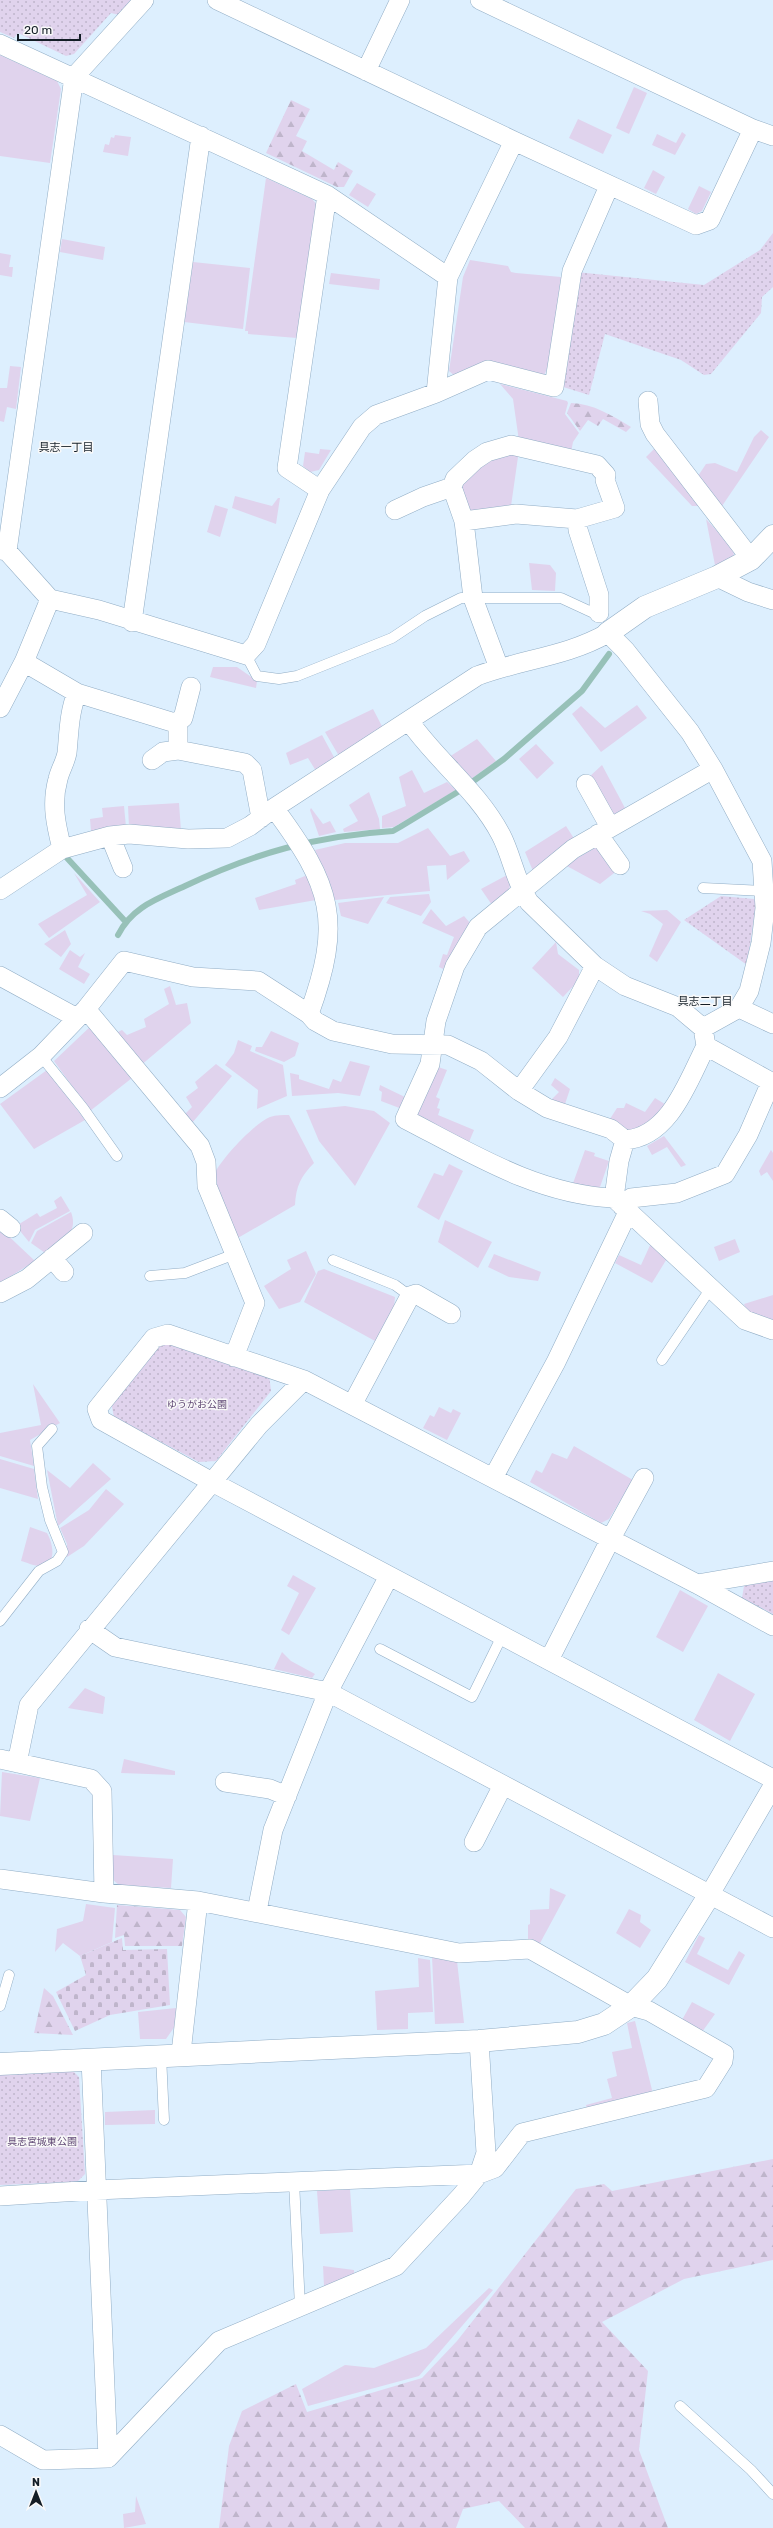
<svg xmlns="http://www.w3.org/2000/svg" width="773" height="2528" viewBox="0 0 773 2528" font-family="Rubik,'Noto Sans JP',sans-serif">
  <defs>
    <pattern id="forest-firs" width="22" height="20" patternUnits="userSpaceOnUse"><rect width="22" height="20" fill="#e0d3ed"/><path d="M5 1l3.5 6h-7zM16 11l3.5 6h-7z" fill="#bfb5cb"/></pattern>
    <pattern id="cemetery-stones" width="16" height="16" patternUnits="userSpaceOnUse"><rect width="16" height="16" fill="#e0d3ed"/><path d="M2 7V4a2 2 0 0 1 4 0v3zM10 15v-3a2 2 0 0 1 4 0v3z" fill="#bfb5cb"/></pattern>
    <pattern id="park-dots" width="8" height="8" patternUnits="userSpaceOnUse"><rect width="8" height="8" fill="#e0d3ed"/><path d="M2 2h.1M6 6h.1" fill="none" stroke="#bfb5cb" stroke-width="1.8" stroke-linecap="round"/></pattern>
  </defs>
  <rect width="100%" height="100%" fill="#ddeffe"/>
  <path fill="#e0d3ed" d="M 0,55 L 57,81 L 61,89 L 50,163 L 0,156 Z
    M 634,87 L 647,93 L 629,134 L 616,128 Z
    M 578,119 L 612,135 L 603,154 L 569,138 Z
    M 682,132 L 686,135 L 675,155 L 652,145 L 657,134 L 676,143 Z
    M 115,135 L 131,137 L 128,156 L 103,152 L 105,144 L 109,145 L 111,137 L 114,138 Z
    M 653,170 L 665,177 L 656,194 L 644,188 Z
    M 266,178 L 312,199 L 318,206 L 297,338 L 248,334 L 248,331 L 245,331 Z
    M 357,183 L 376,194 L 368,207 L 349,195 Z
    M 699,186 L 711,192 L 702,211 L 696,214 L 688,209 Z
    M 62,239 L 105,247 L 103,260 L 60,252 Z
    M 0,253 L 11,255 L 9,267 L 13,267 L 12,277 L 0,275 Z
    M 470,260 L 508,266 L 511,272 L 516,273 L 561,277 L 549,363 L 544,376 L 456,377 L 449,371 L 463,277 Z
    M 193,262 L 250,268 L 243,329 L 184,322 Z
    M 331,273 L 380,279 L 379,290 L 329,284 Z
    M 10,366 L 21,367 L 16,409 L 7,407 L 4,422 L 0,421 L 0,388 L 7,388 Z
    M 500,384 L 567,401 L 568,403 L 565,414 L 579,433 L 573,442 L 571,452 L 519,441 L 513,399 Z
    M 761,430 L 769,437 L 722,506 L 698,476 L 706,464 L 715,463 L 737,472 L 754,437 Z
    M 655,448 L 700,506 L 692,506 L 646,457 Z
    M 320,449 L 331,450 L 319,470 L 310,472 L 303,466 L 305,452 L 319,454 Z
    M 519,450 L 511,506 L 469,514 L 460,480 L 485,459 Z
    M 235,496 L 272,506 L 278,498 L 280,498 L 276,524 L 232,508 Z
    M 215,505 L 228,509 L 220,537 L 207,532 Z
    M 706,519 L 730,545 L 734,554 L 732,558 L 715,565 Z
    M 529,563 L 550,565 L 556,573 L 555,591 L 532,590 Z
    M 213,667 L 237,667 L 257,681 L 256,688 L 210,677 Z
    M 637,705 L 647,718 L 601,752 L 572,714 L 581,706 L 605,728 Z
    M 373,709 L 384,730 L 339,756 L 325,732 Z
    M 322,735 L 335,759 L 316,771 L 308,758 L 290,765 L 286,753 Z
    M 477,739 L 496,761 L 471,779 L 449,757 Z
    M 536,744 L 554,763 L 537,779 L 519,759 Z
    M 602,765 L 625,808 L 612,816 L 588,778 Z
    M 412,770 L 424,793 L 447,782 L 456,790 L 394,827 L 382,828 L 382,816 L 406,806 L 399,777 Z
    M 369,792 L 379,819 L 380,829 L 344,832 L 343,829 L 358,821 L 349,805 Z
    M 179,803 L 181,831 L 129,827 L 128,806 Z
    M 124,806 L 126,827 L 91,831 L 90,819 L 103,817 L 102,808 Z
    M 311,808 L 323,824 L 330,821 L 336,832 L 319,836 L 310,810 Z
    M 566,826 L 575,840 L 533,871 L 525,852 Z
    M 428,828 L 450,856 L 464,851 L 470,861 L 447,880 L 446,865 L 427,866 L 430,891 L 335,900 L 315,850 L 345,843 L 398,843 Z
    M 600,845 L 618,870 L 600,884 L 565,865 Z
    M 74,873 L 100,902 L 49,938 L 38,924 L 87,895 Z
    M 310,874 L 316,900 L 259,910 L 255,898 L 296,884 L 295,880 Z
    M 509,874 C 513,892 506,895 492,905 L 481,889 Z
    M 429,894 L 431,902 L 421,916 L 386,903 L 390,897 Z
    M 384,897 L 368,924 L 341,916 L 338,903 Z
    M 431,909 L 446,926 L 464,916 L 470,923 L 443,969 L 439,967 L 443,954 L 447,955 L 454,937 L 422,923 Z
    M 667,910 L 681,922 L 657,962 L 649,956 L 663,924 L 650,914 L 641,911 Z
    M 65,930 L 71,944 L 61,957 L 44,944 Z
    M 556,942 L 558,954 L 579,970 L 579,980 L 563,997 L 532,968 Z
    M 70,950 L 80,957 L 85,953 L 78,967 L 90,974 L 84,984 L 59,969 Z
    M 170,986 L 176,1005 L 187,1003 L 191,1023 L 140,1066 L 116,1033 L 122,1030 L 127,1035 L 146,1027 L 144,1019 L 169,1004 L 164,989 Z
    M 93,1024 L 132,1078 L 90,1111 L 54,1061 Z
    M 271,1031 L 299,1043 L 295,1056 L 284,1062 L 255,1051 L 256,1047 L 262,1047 Z
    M 238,1040 L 252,1046 L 250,1051 L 283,1065 L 287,1096 L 257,1109 L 258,1090 L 225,1065 L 234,1053 Z
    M 350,1061 L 370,1066 L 360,1096 L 338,1093 L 292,1096 L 290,1073 L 299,1075 L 299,1079 L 329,1089 L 333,1079 L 341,1082 Z
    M 216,1064 L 232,1076 L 192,1123 L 184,1115 L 192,1107 L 186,1097 L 198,1088 L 195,1082 Z
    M 435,1066 L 447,1070 L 436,1097 L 440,1099 L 437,1108 L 440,1109 L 438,1115 L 474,1130 L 469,1142 L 414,1117 Z
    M 47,1070 L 85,1120 L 34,1149 L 0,1104 Z
    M 555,1078 L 570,1089 L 564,1107 L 548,1103 L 559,1092 L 551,1085 Z
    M 380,1085 L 407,1098 L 402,1109 L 381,1101 L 382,1092 L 379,1090 Z
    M 655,1098 L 668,1106 L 652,1124 L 629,1133 L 608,1122 L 617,1108 L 624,1108 L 626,1103 L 645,1112 Z
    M 345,1106 L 374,1111 L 390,1123 L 355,1186 L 319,1141 L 306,1110 Z
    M 289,1115 L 314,1163 C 301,1176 296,1186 295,1205 L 236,1239 L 211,1180 C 218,1162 252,1125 270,1117 C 276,1115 283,1115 289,1115 Z
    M 664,1136 L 686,1165 L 681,1167 L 667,1147 L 652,1155 L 647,1146 Z
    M 585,1150 L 595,1153 L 594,1156 L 609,1161 L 600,1187 L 597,1189 L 572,1186 Z
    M 771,1150 L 773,1153 L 773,1181 L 767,1172 L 761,1176 L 759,1171 Z
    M 449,1164 L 463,1171 L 439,1220 L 417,1207 L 434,1173 L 443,1176 Z
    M 61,1196 L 70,1211 L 35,1230 L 29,1242 L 16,1226 L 37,1213 L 40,1217 L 57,1208 L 54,1201 Z
    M 71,1212 C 79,1233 62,1241 48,1255 L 31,1243 L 37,1231 Z
    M 445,1220 L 492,1242 L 478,1268 L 438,1242 Z
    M 0,1228 L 35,1261 L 0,1283 Z
    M 735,1239 L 740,1252 L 719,1261 L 714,1247 Z
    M 652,1241 L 668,1257 L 652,1283 L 615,1263 L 619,1255 L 641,1265 Z
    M 306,1251 L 316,1274 L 300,1302 L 279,1309 L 264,1286 L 291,1269 L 287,1260 Z
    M 494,1254 L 541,1272 L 538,1281 L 509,1277 L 488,1267 Z
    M 324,1269 L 395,1297 L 394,1308 L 375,1341 L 304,1302 L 318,1271 Z
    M 773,1295 L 773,1325 L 748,1315 L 744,1304 Z
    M 33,1384 L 60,1423 L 30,1440 L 34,1466 L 0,1456 L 0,1433 L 41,1425 Z
    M 439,1407 L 451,1413 L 453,1409 L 461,1413 L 447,1440 L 423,1428 L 430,1415 L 434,1417 Z
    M 574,1446 L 633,1480 L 609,1519 L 601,1523 L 530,1482 L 536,1470 L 542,1473 L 552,1453 L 567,1459 Z
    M 0,1459 L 34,1469 L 38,1499 L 0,1488 Z
    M 93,1463 L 111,1479 L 58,1526 L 47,1470 L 70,1488 Z
    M 106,1489 L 124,1504 L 84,1546 L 67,1557 L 67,1544 L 60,1528 L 89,1510 Z
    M 30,1527 L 47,1533 C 53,1543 58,1566 39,1566 C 34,1566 26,1562 21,1561 Z
    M 293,1575 L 316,1588 L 289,1635 L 281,1630 L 299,1593 L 287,1586 Z
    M 680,1590 L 708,1606 L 683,1652 L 656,1637 Z
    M 282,1652 L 291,1661 L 315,1674 L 312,1678 L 274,1669 Z
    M 718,1673 L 755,1694 L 730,1741 L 694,1720 Z
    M 85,1688 L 105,1697 L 103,1714 L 68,1708 Z
    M 124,1759 L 175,1771 L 175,1775 L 121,1773 Z
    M 2,1772 L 40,1778 L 30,1821 L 0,1816 Z
    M 113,1855 L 173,1859 L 171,1888 L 119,1885 L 112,1879 Z
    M 550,1888 L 566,1895 L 539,1945 L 528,1941 L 528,1925 L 530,1924 L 530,1910 L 549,1909 Z
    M 86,1904 L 115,1908 L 112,1942 L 80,1956 L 63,1943 L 55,1952 L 57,1929 L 83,1921 Z
    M 629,1909 L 641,1915 L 640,1922 L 651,1930 L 640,1948 L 616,1933 Z
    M 699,1935 L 705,1938 L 697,1954 L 728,1970 L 739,1951 L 745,1955 L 729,1985 L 685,1962 Z
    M 432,1956 L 457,1961 L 464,2023 L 435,2024 Z
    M 418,1958 L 430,1960 L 433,2012 L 408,2013 L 408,2029 L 377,2030 L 375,1991 L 419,1987 Z
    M 692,2002 L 715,2014 L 702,2032 L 682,2020 Z
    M 176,2008 L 175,2026 L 166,2039 L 140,2039 L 138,2012 Z
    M 635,2021 L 653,2094 L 587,2110 L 586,2105 L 612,2098 L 607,2079 L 617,2076 L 612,2052 L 632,2048 L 627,2023 Z
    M 155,2110 L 155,2124 L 105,2125 L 105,2112 Z
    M 350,2189 L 353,2232 L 320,2234 L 317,2191 Z
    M 323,2266 L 354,2270 L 354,2275 L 324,2286 Z
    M 489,2288 L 493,2290 L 419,2376 L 308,2406 L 302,2389 L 345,2365 L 374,2368 L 426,2348 Z
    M 136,2496 L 146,2524 L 124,2528 L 123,2514 L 135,2512 Z"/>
  <path fill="url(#forest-firs)" d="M 291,100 L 310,109 L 296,136 L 307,141 L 302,151 L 334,170 L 338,162 L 353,171 L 344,187 L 337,187 L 266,153 Z
    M 571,403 C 594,404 611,415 631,427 L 626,432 L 603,419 L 598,426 L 588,420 L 580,431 L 567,413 Z
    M 117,1905 L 180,1910 L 186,1917 L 182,1946 L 125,1946 L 124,1935 L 115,1938 Z
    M 44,1988 L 53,1996 L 73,2035 L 34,2033 Z
    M 773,2159 L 773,2260 L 684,2279 L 602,2322 L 648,2371 L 639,2450 L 668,2528 L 525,2528 L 499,2501 L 463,2509 L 456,2528 L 219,2528 L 229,2446 L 242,2411 L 296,2384 L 307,2412 L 422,2378 L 457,2341 L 576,2189 L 604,2184 L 612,2191 Z"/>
  <path fill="url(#cemetery-stones)" d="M 122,1938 L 123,1950 L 167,1949 L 170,2005 L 110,2015 L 75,2031 L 56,1992 L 86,1975 L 80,1956 Z"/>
  <path fill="url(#park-dots)" d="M 0,0 L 132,0 L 119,15 L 111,13 L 74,54 L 66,56 L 18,33 L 14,38 L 0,32 Z
    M 773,233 L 773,287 L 762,297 L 761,313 L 711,374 L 704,375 L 681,360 L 605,334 L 589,395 L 560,386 L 576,272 L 704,285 L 760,250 Z
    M 721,896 L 754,899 L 756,904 L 747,965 L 684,920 Z
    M 166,1342 L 269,1374 L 271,1391 L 216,1461 L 199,1462 L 114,1417 L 111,1402 L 154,1346 Z
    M 773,1576 L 773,1614 L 742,1598 L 745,1580 Z
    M 73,2071 L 79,2077 L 85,2174 L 78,2181 L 72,2182 L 0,2185 L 0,2075 Z"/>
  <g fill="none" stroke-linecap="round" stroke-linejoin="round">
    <path stroke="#97c1b8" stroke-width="6" d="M 67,858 L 125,921
      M 118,935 C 132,907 157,899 185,886 C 255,853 315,836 393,831 L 400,827 L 461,790 L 504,759 L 582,691 L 609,654"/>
    <defs>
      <path id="lane" d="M 246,655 L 257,676 L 279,679 L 297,676 L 392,638 L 425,616 L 461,598 L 561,598 L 600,616
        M 703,888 L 764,891
        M 41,1056 L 83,1108 L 117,1156
        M 333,1260 L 395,1285 L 410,1296
        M 150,1276 L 185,1273 L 235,1254
        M 662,1360 L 711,1288
        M 0,1621 L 39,1571 L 57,1561 L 63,1552 L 50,1520 L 42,1487 L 37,1446 L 52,1429
        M 380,1649 L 472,1697 L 502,1636
        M 0,2006 L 9,1975
        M 161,2055 L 164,2120
        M 294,2181 L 300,2307
        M 680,2406 L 751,2470 L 773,2494"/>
      <path id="street" d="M 217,0 L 514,141 L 696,225 L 710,220 L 753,129 L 480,0
        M 0,44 L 327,195 L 448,277 L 436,393 L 376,415 L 362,427 L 320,490 L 256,644 L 246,655 L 99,610 L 50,599 L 7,551 L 0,550
        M 366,71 L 400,0
        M 753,129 L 773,136
        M 448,277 L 514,141
        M 436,393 L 488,370 L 554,387 L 572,271 L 609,186
        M 648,401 L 650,424 L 655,434 L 751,559
        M 320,490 L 287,468 L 327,195
        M 395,510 L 423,497 L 452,487 L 455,479 L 475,460 L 487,452 L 511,445 L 597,465 L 606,475 L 605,480 L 615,508 L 577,519 L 516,514 L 464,521 L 452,487
        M 577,519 L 578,530 L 599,595 L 599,613
        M 464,521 L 473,598 L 499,668
        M 7,551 L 74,77 L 144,0
        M 717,577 L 748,592 L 773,600
        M 132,622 L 201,136
        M 24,662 L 77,693 L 175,723 L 178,728 L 178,750 L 245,763 L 252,770 L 261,818
        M 0,708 L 24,662 L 50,599
        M 175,723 L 183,718 L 191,687
        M 152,760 L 163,752 L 178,750
        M 586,784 L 610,827
        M 274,808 C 332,886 343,921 309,1014
        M 598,834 L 620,865
        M 110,836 L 123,868
        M 62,849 C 56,825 51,804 58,779 C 60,770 65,763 67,753 C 69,733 69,712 77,693
        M 0,890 L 62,849 L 110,836 L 129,834 L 188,839 L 227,838 L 250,826 L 274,808 L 477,676 C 522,659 566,657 608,633 L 625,650 L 690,732 L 713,769 L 762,861 L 765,908 L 761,943 L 749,991 L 739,1008 L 703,1028 L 678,1007 L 625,986 L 595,966 L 529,902 C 515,881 512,856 501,835 C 478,791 437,761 409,721
        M 0,976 L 77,1018
        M 739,1008 L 773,1024
        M 86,1009 L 200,1146 L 206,1162 L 207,1186 L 255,1303 L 234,1357
        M 0,1088 L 41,1056 L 86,1009 L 124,961 L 193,977 L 258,981 L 309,1014 L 315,1021 L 333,1031 L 392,1044 L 448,1045 L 481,1061 L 519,1091 L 547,1108 L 611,1129 L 625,1140 L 619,1161 L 614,1198 L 745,1320 L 773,1330
        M 519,1091 L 558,1037 L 595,966
        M 625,1140 C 670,1137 688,1081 706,1046
        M 614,1198 C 538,1195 471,1153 405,1119 L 430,1064 L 436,1021 L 455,966 L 478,927 L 573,849 L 713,769
        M 622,1206 L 631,1198 L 677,1193 L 725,1174 L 748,1135 L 771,1082 L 706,1046 L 703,1028
        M 0,1219 L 11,1228
        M 52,1258 L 64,1272
        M 0,1293 L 27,1279 L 83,1233
        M 304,1380 L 168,1334 L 154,1338 L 97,1409 L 101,1420 L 212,1482 L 773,1779
        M 352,1405 L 410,1296 L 416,1294 L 451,1314
        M 493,1478 L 556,1362 L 628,1212
        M 697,1584 L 773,1571
        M 89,1629 L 115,1647 L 328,1692 L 773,1928
        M 549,1660 L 610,1540 L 644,1478
        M 0,1759 L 91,1779 L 102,1791 L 104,1893
        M 17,1763 L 29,1705 L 259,1425 L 304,1380 L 697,1584 L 773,1626
        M 225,1782 L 270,1789 L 287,1796
        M 474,1842 L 503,1785
        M 0,1879 L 104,1893 L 198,1901 L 459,1953 L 530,1949 L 631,2006 L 649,2011 L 724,2054 L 723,2061 L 706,2088 L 522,2133 L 495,2168 L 479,2174 L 96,2190 L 0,2196
        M 710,1894 L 773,1786
        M 257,1911 L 273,1830 L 328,1692 L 389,1576
        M 181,2053 L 198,1901
        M 91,2059 L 108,2458
        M 0,2435 L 43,2460 L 108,2458 L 219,2341 L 396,2266 L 461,2196 L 479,2174 L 486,2153 L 479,2041"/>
      <path id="secondary" d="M 608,633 L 645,607 L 717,577 L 751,559 L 773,536
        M 0,2064 L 479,2041 L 578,2032 L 604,2024 L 631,2006 L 657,1979 L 710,1894"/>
    </defs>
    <use href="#lane" stroke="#91adc5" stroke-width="11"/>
    <use href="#street" stroke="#91adc5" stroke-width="20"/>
    <use href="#secondary" stroke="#91adc5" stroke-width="23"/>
    <use href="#lane" stroke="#fff" stroke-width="10"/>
    <use href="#street" stroke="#fff" stroke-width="19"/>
    <use href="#secondary" stroke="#fff" stroke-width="22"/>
  </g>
  <g text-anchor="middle" stroke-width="3" stroke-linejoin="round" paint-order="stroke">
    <g font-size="10" fill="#614975" stroke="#f9f9f9">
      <text x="197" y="1408">ゆうがお公園</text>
      <text x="42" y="2145">具志宮城東公園</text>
    </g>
    <g font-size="11" fill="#131d26" stroke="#f9f9f9">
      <text x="66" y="451">具志一丁目</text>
      <text x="705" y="1005">具志二丁目</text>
    </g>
  </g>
  <g transform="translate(36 2492)" stroke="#f9f9f9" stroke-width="3" paint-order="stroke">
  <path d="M0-3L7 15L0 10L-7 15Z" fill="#131d26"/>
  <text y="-6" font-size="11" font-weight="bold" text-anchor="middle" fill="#131d26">N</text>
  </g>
  <path d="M18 34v6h62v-6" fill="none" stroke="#131d26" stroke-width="2"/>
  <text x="24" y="34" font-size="12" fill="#131d26" stroke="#f9f9f9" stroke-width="3" paint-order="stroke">20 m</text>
</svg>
